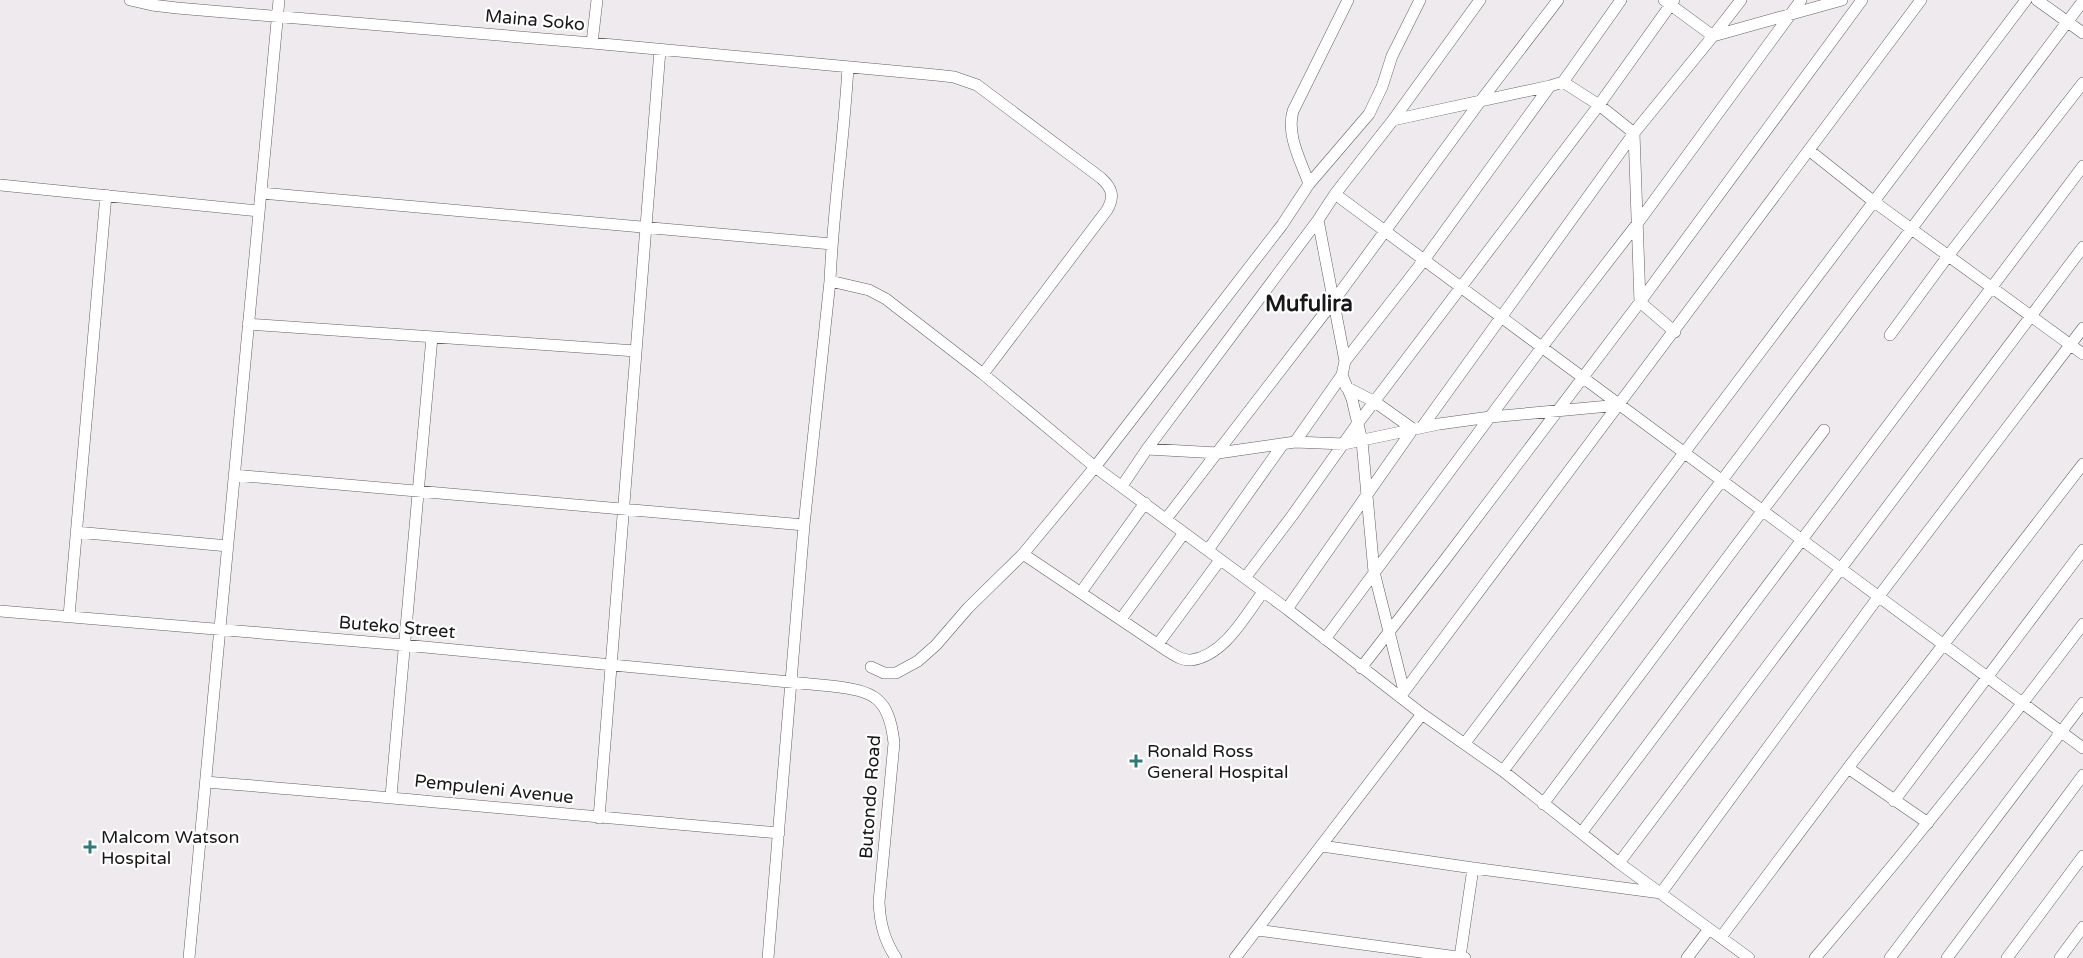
<svg xmlns="http://www.w3.org/2000/svg" width="2083" height="958" viewBox="0 0 2083 958" font-family="'Varela Round',sans-serif">
  <rect width="100%" height="100%" fill="#eeeaed"/>
  <g fill="none" stroke-linecap="round" stroke-linejoin="round">
    <defs>
      <path id="minor" d="M 130,0 L 152,5 L 177,8 L 592,43 L 936,75 L 954,77 L 977,85 L 1101,178 C 1112,188 1115,196 1107,210 L 983,374
        M 1621,0 L 1563,82 L 1599,105 L 1634,133 L 1640,302 L 1675,332
        M 1741,0 L 1713,36 L 1842,0
        M 2037,0 L 2083,33
        M 592,43 L 597,0
        M 1393,120 L 1550,86
        M 1810,151 L 1873,201 L 2083,354
        M 1309,184 L 1369,114 L 1382,87 L 1392,56 L 1420,0
        M 0,185 L 259,211
        M 261,193 L 832,244
        M 1335,194 L 2083,748
        M 1318,220 L 1345,361 L 1342,375 L 1352,399 L 1362,441 L 1374,572 L 1404,691
        M 830,281 L 869,290 L 886,299 L 983,374 L 1095,467 L 1287,609 L 1422,714 L 1503,771 L 1619,863 L 1749,958
        M 248,324 L 636,351
        M 1890,335 L 1948,256 L 2083,83
        M 1345,361 L 1424,260 L 1550,86 L 1563,82
        M 1346,387 L 1375,402 L 1413,429
        M 1422,427 L 1634,133 L 1713,36 L 1664,0
        M 1295,442 L 1342,375
        M 1147,449 L 1218,453 L 1295,442 L 1344,444 L 1439,424 L 1490,417 L 1620,405
        M 234,475 L 804,525
        M 1122,486 L 1147,449 L 1318,220 L 1335,194 L 1393,120 L 1480,0
        M 1166,519 L 1333,302 L 1479,103 L 1558,0
        M 76,532 L 228,546
        M 1208,550 L 1283,444
        M 1023,554 L 1166,650 C 1173,654 1181,661 1191,660 C 1224,656 1245,616 1263,592
        M 1245,578 L 1292,516 L 1358,423 L 1599,105 L 1674,0
        M 1081,592 L 1145,503
        M 1287,609 L 1413,429
        M 0,611 L 404,645 L 831,686 C 874,691 889,697 894,743 L 879,902 C 880,923 884,940 896,958
        M 69,616 L 106,195
        M 1121,619 L 1184,533
        M 1325,639 L 1542,347 L 1637,224 L 1801,0
        M 1158,644 L 1220,560
        M 871,667 L 884,673 L 896,673 L 918,661 L 936,645 L 968,608 L 1023,554 L 1095,467 L 1282,225 L 1309,184 C 1301,161 1286,135 1293,111 L 1348,0
        M 1361,668 L 1444,561 L 1640,302 L 1862,0
        M 1400,697 L 1921,0
        M 1465,743 C 1653,496 1838,247 2026,0
        M 1848,768 L 1928,823
        M 1503,771 L 2083,1
        M 206,782 C 397,797 588,817 779,833
        M 391,796 L 432,337
        M 1894,801 L 2083,550
        M 1543,804 L 1763,510 L 1824,430
        M 599,818 L 660,50
        M 1582,832 L 2083,166
        M 1322,846 L 1473,868 L 1661,893 L 1879,596 L 2083,328
        M 1619,863 L 2083,247
        M 1257,930 L 1465,958
        M 1721,937 L 1848,768 L 2083,464
        M 1460,957 L 1473,868
        M 189,958 L 279,0
        M 768,958 L 804,525 L 830,281 C 833,210 844,139 848,67
        M 1235,958 L 1422,714
        M 1687,958 L 1709,929
        M 1815,958 C 1908,849 1997,738 2083,624
        M 1890,958 L 2083,703
        M 1947,958 L 2083,775
        M 2007,958 L 2083,856
        M 2060,958 L 2083,927"/>
    </defs>
    <use href="#minor" stroke="#636062" stroke-width="12"/>
    <use href="#minor" stroke="#fff" stroke-width="11"/>
  </g>
  <g fill="#317974" stroke="#fff" stroke-width="2">
    <path d="M1133.5 753.5h5v5h5v5h-5v5h-5v-5h-5v-5h5z"/>
    <path d="M87.5 839.5h5v5h5v5h-5v5h-5v-5h-5v-5h5z"/>
  </g>
  <g text-anchor="middle" stroke-width="4.5" stroke-linejoin="round" paint-order="stroke">
    <g font-size="18" fill="#191819" stroke="#fff">
      <text transform="translate(535 20) rotate(5)" y="6">Maina Soko</text>
      <text transform="translate(397 627) rotate(5)" y="6">Buteko Street</text>
      <text transform="translate(494 789) rotate(6)" y="6">Pempuleni Avenue</text>
      <text transform="translate(870 797) rotate(-86)" y="6">Butondo Road</text>
    </g>
    <g font-size="18" fill="#191819" stroke="#fff" text-anchor="start">
      <text x="1147" y="757">Ronald Ross<tspan x="1147" dy="21">General Hospital</tspan></text>
      <text x="101" y="843">Malcom Watson<tspan x="101" dy="21">Hospital</tspan></text>
    </g>
    <g font-size="22" font-weight="bold" fill="#191819" stroke="#fff">
      <text x="1309" y="311">Mufulira</text>
    </g>
  </g>
</svg>
